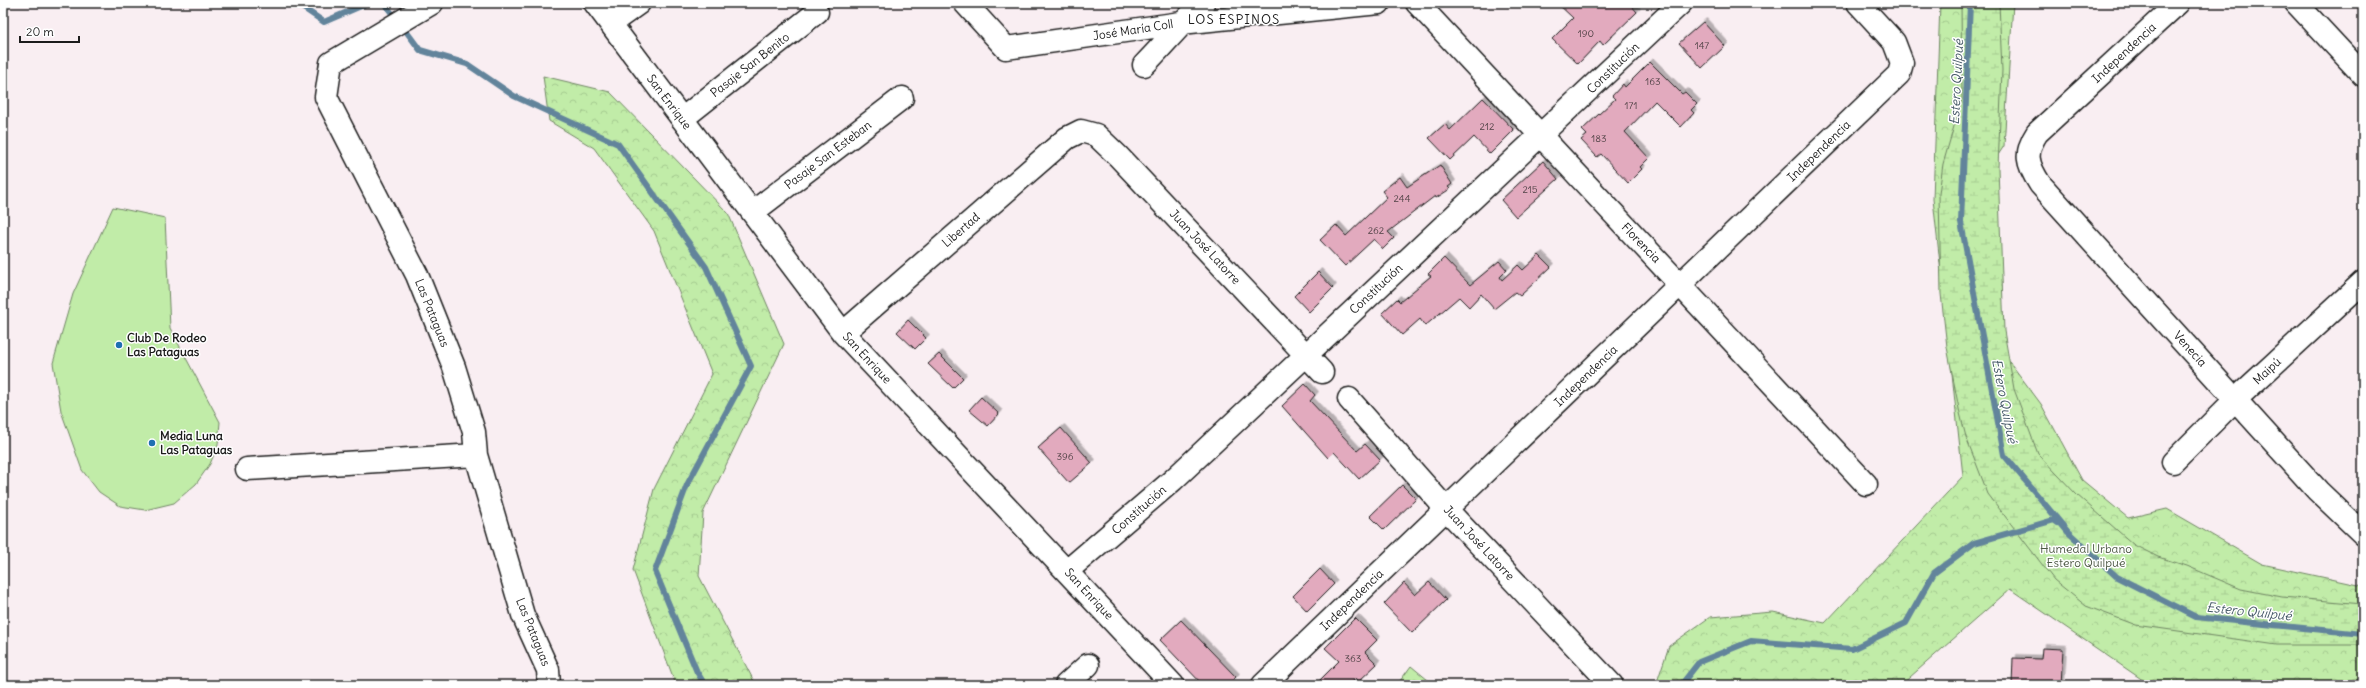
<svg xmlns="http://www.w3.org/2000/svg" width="2366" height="688" viewBox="0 0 2366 688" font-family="Delius,sans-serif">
  <defs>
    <pattern id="forest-crowns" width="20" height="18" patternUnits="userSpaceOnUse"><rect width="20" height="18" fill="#c1eca8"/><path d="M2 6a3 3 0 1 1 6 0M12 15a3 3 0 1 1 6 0" fill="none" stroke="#a5ca90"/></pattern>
    <pattern id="wetland-marsh" width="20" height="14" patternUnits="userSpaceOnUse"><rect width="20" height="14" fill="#c1eca8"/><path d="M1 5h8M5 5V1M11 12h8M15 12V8" fill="none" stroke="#a5ca90"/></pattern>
    <filter id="shadow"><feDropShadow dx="3.5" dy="-3.5" stdDeviation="0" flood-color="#0004"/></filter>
  </defs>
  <rect width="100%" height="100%" fill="#f9eef2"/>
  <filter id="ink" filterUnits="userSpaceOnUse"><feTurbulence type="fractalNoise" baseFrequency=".025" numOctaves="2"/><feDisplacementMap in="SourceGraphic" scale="8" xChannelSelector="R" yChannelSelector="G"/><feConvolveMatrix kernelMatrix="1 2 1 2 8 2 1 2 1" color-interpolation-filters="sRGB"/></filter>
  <g filter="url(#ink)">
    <path fill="#c1eca8" stroke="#6e8462" d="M 113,207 L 165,218 L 170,328 L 220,422 L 218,445 L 210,464 L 196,484 L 174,503 L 145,510 L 120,506 L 99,492 L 82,470 L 61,411 L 53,363 L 73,294 Z"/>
    <path fill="url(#forest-crowns)" stroke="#6e8462" d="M 1940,3 L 2013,3 L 2004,146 L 1969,199 L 1988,333 L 2041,404 L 2082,480 L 2128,518 L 2167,509 L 2262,564 L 2363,586 L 2363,685 L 2150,685 L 2010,589 L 1901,685 L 1768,685 L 1756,680 L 1752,685 L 1656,685 L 1669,646 L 1710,617 L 1773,612 L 1825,623 L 1963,476 L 1933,199 Z
      M 543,76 L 610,92 L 728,213 L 784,344 L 703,513 L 699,576 L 756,685 L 676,685 L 633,570 L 654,489 L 712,374 L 654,231 L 594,148 L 549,121 Z
      M 1411,666 L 1434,685 L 1397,685 Z"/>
    <path fill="url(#wetland-marsh)" stroke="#6e8462" d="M 1961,3 L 1999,3 L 2002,70 L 1998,168 L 2004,331 L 2014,389 L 2038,454 L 2077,495 L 2134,545 L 2158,557 L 2187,566 L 2241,589 L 2282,597 L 2363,604 L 2363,645 L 2277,645 L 2136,625 L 2086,606 L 2054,580 L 1988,494 L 1966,437 L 1959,409 L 1947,347 L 1941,294 L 1939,194 L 1943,164 L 1962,99 Z"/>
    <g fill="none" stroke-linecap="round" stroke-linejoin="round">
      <path stroke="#62849b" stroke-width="6" d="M 296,3 L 324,22 L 368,3
        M 384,3 L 394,16
        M 1970,3 L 1961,222 L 2004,455 L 2068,532 L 2117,577 L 2196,617 L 2363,634
        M 406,31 L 420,50 L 467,64 L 514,96 L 618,144 L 706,267 L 751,366 L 687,485 L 655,571 L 697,672 L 705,685
        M 1681,685 L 1699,662 L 1751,641 L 1852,649 L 1906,623 L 1934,573 L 1974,543 L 2054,520 L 2058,523"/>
    </g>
    <path fill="#e2aabe" stroke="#1c1c1c" filter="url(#shadow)" d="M 1557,3 L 1629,3 L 1637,12 L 1603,45 L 1600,41 L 1578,64 L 1552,39 L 1573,18 Z
      M 1703,22 L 1725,46 L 1702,68 L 1679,43 Z
      M 1650,62 L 1682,94 L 1685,92 L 1697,104 L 1691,110 L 1694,113 L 1681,127 L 1655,101 L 1625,132 L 1649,158 L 1640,167 L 1642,169 L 1628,183 L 1601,154 L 1597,157 L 1581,140 L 1587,135 L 1582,130 L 1615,99 L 1612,96 L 1623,84 L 1625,87 Z
      M 1483,98 L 1514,130 L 1490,154 L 1474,137 L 1450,160 L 1429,138 L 1445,124 L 1450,130 Z
      M 1543,161 L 1558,179 L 1516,217 L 1501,200 Z
      M 1440,165 L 1452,184 L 1448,187 L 1450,189 L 1436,198 L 1435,196 L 1388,232 L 1394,238 L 1383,249 L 1374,239 L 1345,266 L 1320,240 L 1336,225 L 1346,236 L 1387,197 L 1382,191 L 1400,177 L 1407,187 Z
      M 1539,255 L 1551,267 L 1520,296 L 1515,292 L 1494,309 L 1481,294 L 1469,307 L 1459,297 L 1425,326 L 1420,319 L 1402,335 L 1382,313 L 1397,299 L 1400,302 L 1431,276 L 1428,274 L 1444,258 L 1470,285 L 1499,261 L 1507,270 L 1500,277 L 1502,280 L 1518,265 L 1523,270 Z
      M 1318,272 L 1333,288 L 1309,312 L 1294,296 Z
      M 908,320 L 926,338 L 915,349 L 897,332 Z
      M 939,354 L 963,378 L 953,388 L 928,364 Z
      M 1305,384 L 1315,395 L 1310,401 L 1357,451 L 1365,444 L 1380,460 L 1359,479 L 1334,452 L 1328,458 L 1282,406 Z
      M 981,397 L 999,414 L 988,426 L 969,410 Z
      M 1061,428 L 1092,463 L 1069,483 L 1038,448 Z
      M 1402,485 L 1416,499 L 1384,530 L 1370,516 Z
      M 1320,569 L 1334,584 L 1307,611 L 1293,596 Z
      M 1429,582 L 1446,600 L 1412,633 L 1384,604 L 1404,583 L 1415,595 Z
      M 1355,618 L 1377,640 L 1365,652 L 1377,664 L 1359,681 L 1356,678 L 1349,685 L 1315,685 L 1339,661 L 1325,648 Z
      M 1181,620 L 1236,677 L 1228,685 L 1203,685 L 1160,640 Z
      M 2042,648 L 2063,649 L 2061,685 L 2012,685 L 2013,658 L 2041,659 Z"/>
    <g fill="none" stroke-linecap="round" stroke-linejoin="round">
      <defs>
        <path id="minor" d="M 432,3 L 331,63 L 326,97 L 417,275 L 454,367 L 474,432 L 476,455 L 523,615 L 548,670 L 549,685
          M 595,3 L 843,333 L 1173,685
          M 965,3 L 1006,48 L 1181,23 L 1379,3
          M 1417,3 L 1866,484
          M 2178,3 L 2037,133 C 2024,153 2027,164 2040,184 L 2318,491 L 2363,534
          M 2296,3 L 2363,75
          M 611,23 L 639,3
          M 1144,65 C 1164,45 1182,22 1203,3
          M 682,119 L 817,12
          M 753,212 L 902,98
          M 843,333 L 1067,138 L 1081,131 L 1096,135 L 1118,156 L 1322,372
          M 1349,399 L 1447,510 L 1612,685
          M 2173,462 L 2236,399 L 2363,282
          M 247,469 L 476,455
          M 1067,571 L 1173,480 L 1681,3
          M 1066,685 L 1088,665
          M 1263,685 L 1899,74 L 1902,63 L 1894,42 L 1858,3"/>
      </defs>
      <use href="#minor" stroke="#1c1c1c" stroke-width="25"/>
      <use href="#minor" stroke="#fff" stroke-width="22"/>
    </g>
  </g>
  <g fill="#1f6fb2" stroke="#fff" stroke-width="1.5">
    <circle cx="119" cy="345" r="4"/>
    <circle cx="152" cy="443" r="4"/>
  </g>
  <g text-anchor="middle" stroke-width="3" stroke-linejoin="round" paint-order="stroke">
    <g font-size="10" fill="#4e4044">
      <text x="1586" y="37">190</text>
      <text x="1702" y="49">147</text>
      <text x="1653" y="85">163</text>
      <text x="1631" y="109">171</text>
      <text x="1487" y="130">212</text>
      <text x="1599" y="142">183</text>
      <text x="1530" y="193">215</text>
      <text x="1402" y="202">244</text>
      <text x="1376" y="234">262</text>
      <text x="1065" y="460">396</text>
      <text x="1353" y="662">363</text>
    </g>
    <g font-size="12" fill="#1c1c1c" stroke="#fff">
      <text transform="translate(1133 30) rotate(-9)" y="4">José María Coll</text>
      <text transform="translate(2124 53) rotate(-43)" y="4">Independencia</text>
      <text transform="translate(750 65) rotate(-38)" y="4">Pasaje San Benito</text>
      <text transform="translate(1613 68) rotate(-44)" y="4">Constitución</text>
      <text transform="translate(669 102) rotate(53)" y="4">San Enrique</text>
      <text transform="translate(1819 151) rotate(-44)" y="4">Independencia</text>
      <text transform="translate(828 155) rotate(-37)" y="4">Pasaje San Esteban</text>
      <text transform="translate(961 230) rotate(-41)" y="4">Libertad</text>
      <text transform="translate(1641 243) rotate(46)" y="4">Florencia</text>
      <text transform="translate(1205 247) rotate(47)" y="4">Juan José Latorre</text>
      <text transform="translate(1376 289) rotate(-43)" y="4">Constitución</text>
      <text transform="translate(432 313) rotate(68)" y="4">Las Pataguas</text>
      <text transform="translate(2190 349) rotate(48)" y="4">Venecia</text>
      <text transform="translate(867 358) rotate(47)" y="4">San Enrique</text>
      <text transform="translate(2267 371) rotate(-43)" y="4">Maipú</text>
      <text transform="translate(1586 376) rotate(-44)" y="4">Independencia</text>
      <text transform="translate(1139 510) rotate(-41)" y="4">Constitución</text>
      <text transform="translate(1479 543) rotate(47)" y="4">Juan José Latorre</text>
      <text transform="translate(1089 594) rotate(47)" y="4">San Enrique</text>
      <text transform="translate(1352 600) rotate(-44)" y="4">Independencia</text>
      <text transform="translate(533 632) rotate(68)" y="4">Las Pataguas</text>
    </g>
    <g font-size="12" font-weight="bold" fill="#1c1c1c" stroke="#fff" text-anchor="start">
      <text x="127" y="342">Club De Rodeo<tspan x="127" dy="14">Las Pataguas</tspan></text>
      <text x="160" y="440">Media Luna<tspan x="160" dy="14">Las Pataguas</tspan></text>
    </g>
    <g font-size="12" fill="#4e5a46" stroke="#fff">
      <text x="2086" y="553">Humedal Urbano<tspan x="2086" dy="14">Estero Quilpué</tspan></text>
    </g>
    <g font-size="13" letter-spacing="1" fill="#1c1c1c" stroke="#fff">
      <text x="1234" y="24">LOS ESPINOS</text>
    </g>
    <g font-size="13" font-style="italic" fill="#455966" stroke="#fff">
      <text transform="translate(1956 82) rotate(-87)" y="5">Estero Quilpué</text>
      <text transform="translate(2005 401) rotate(79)" y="5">Estero Quilpué</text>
      <text transform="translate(2249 611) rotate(6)" y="5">Estero Quilpué</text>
    </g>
  </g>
  <rect width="2366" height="688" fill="none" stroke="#fff" stroke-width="16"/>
  <rect x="8" y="8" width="2350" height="672" fill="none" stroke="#1c1c1c" stroke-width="1.5" filter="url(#ink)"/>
  <path d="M20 36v6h59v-6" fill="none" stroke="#1c1c1c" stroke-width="2"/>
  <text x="26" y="36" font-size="12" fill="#1c1c1c" stroke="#ffffff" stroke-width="3" paint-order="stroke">20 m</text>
</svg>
